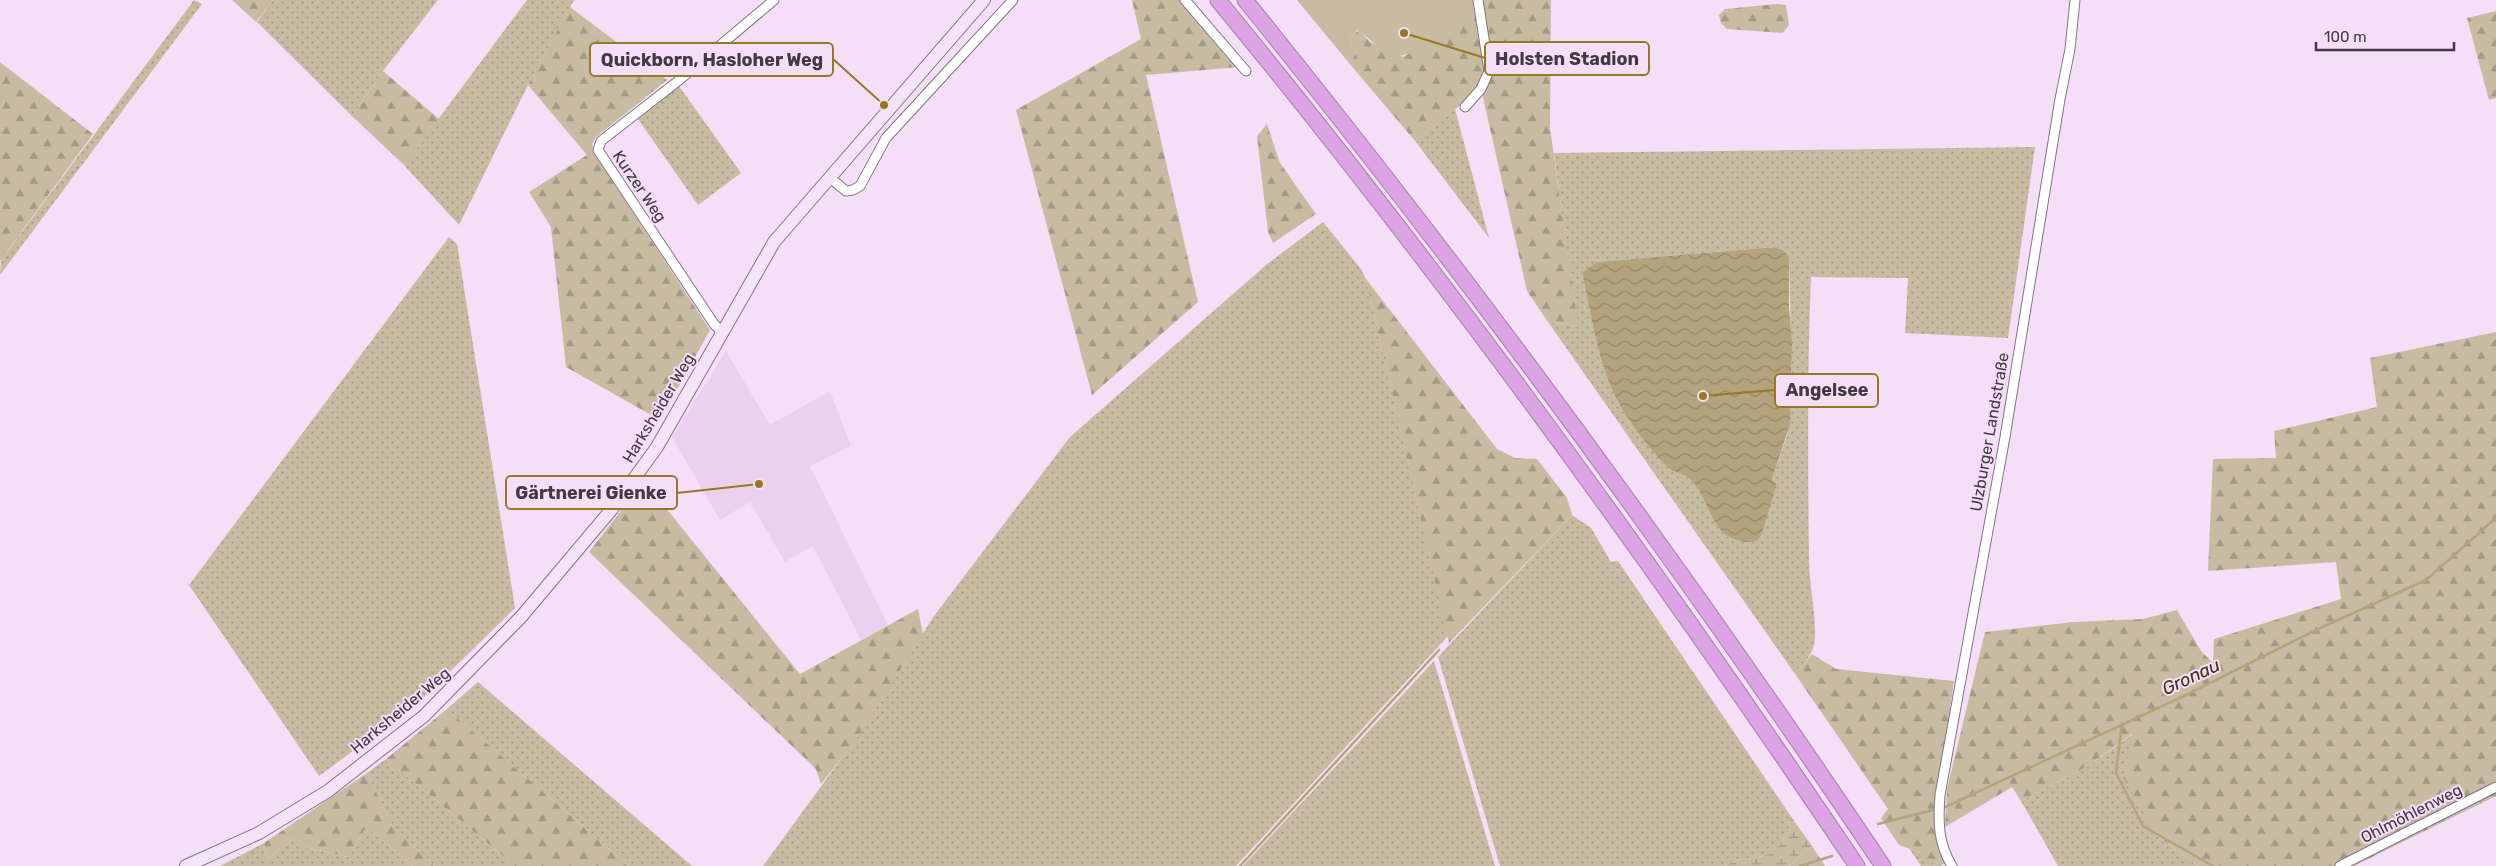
<svg xmlns="http://www.w3.org/2000/svg" width="2496" height="866" viewBox="0 0 2496 866" font-family="Rubik,sans-serif">
  <defs>
    <pattern id="grass-dots" width="8" height="8" patternUnits="userSpaceOnUse" patternTransform="scale(1.25)"><rect width="8" height="8" fill="#c7bca1"/><path d="M2 2h.1M6 6h.1" fill="none" stroke="#a39a85" stroke-width="1.8" stroke-linecap="round"/></pattern>
    <pattern id="forest-firs" width="22" height="20" patternUnits="userSpaceOnUse" patternTransform="scale(1.25)"><rect width="22" height="20" fill="#c7bca1"/><path d="M5 1l3.5 6h-7zM16 11l3.5 6h-7z" fill="#a39a85"/></pattern>
    <pattern id="wetland-marsh" width="20" height="14" patternUnits="userSpaceOnUse" patternTransform="scale(1.25)"><rect width="20" height="14" fill="#c7bca1"/><path d="M1 5h8M5 5V1M11 12h8M15 12V8" fill="none" stroke="#a39a85"/></pattern>
    <pattern id="water-waves" width="16" height="10" patternUnits="userSpaceOnUse" patternTransform="scale(1.25)"><rect width="16" height="10" fill="#b4a47e"/><path d="M0 5q4-4 8 0t8 0" fill="none" stroke="#948769"/></pattern>
  </defs>
  <rect width="100%" height="100%" fill="#f5def7"/>
  <path fill="#ecd0ef" d="M 726,351 L 770,425 L 830,391 L 851,446 L 810,466 L 888,625 L 861,640 L 813,546 L 785,562 L 750,502 L 720,520 L 672,437 Z"/>
  <path fill="url(#grass-dots)" fill-rule="evenodd" d="M 194,0 L 202,4 L 0,275 L 1,260 Z
    M 273,0 L 438,0 L 383,71 L 352,116 L 257,22 Z
    M 527,0 L 574,0 L 528,85 L 459,225 L 404,165 Z
    M 679,86 L 741,173 L 698,205 L 638,119 Z
    M 1455,109 L 1489,238 L 1415,141 Z
    M 2035,147 L 2008,338 L 1905,333 L 1908,278 L 1811,277 C 1807,371 1808,465 1809,559 C 1809,585 1816,612 1815,638 C 1814,654 1805,662 1795,674 L 1548,322 L 1577,326 L 1554,153 ZM 1775,247 L 1783,250 L 1789,257 L 1792,391 L 1788,433 L 1772,479 L 1777,485 L 1762,534 C 1757,543 1753,543 1744,542 C 1710,537 1711,503 1692,481 C 1686,474 1676,473 1669,468 C 1653,455 1625,417 1616,398 C 1597,360 1591,314 1582,273 L 1596,262 Z
    M 1323,222 L 1361,269 L 1366,279 L 1448,636 L 1236,866 L 763,866 L 857,737 L 934,616 L 1070,437 L 1266,265 Z
    M 449,237 L 457,244 L 515,608 L 418,703 L 319,776 L 189,585 Z
    M 1572,515 L 1591,528 L 1611,562 L 1618,561 L 1790,815 C 1790,828 1789,833 1781,843 C 1765,865 1744,853 1725,866 L 1500,866 L 1438,657 Z
    M 1434,661 L 1495,866 L 1243,866 Z
    M 478,682 L 692,866 L 629,866 L 447,709 Z
    M 2133,734 L 2157,836 L 2198,866 L 2058,866 L 2021,801 L 2088,766 Z
    M 386,759 L 515,866 L 434,866 L 392,825 L 367,773 Z
    M 366,827 L 413,866 L 220,866 L 264,843 L 267,859 L 296,836 L 305,847 L 348,857 Z
    M 1909,848 L 1925,854 L 1935,866 L 1921,866 Z"/>
  <path fill="url(#forest-firs)" d="M 232,0 L 273,0 L 256,22 Z
    M 1132,0 L 1190,0 L 1239,67 L 1146,75 L 1198,302 L 1092,395 L 1016,110 L 1141,39 Z
    M 1478,0 L 1551,0 L 1550,128 L 1578,326 L 1548,322 L 1527,291 L 1481,89 L 1415,141 L 1349,63 L 1356,54 L 1349,38 L 1359,30 L 1370,42 L 1403,57 C 1431,40 1454,29 1479,7 Z
    M 1777,4 L 1786,5 L 1789,25 L 1783,33 L 1727,29 L 1721,23 L 1719,15 L 1725,9 Z
    M 570,7 L 667,80 L 596,137 L 592,144 L 594,153 L 710,330 L 660,420 L 566,367 L 551,227 L 529,192 L 587,155 L 528,85 Z
    M 2496,11 L 2496,98 L 2489,100 L 2467,18 Z
    M 0,62 L 93,134 L 0,261 Z
    M 383,71 L 439,119 L 404,165 L 352,116 Z
    M 1267,124 L 1280,163 L 1316,214 L 1273,243 L 1268,232 L 1257,136 Z
    M 1366,279 L 1497,449 L 1515,458 L 1537,459 L 1567,498 L 1572,515 L 1449,643 Z
    M 2496,332 L 2496,796 L 2354,866 L 2198,866 L 2157,836 L 2123,777 L 2132,734 L 2088,766 L 2021,801 L 2012,787 L 1945,827 L 1947,789 L 1985,632 L 2073,622 L 2143,619 L 2177,610 L 2201,651 L 2213,663 L 2214,639 L 2341,599 L 2336,562 L 2208,571 L 2213,459 L 2276,458 L 2274,431 L 2377,407 L 2370,358 Z
    M 644,481 L 800,674 L 918,609 L 923,634 L 857,738 L 821,784 L 816,769 L 589,552 Z
    M 1812,654 L 1836,669 L 1954,681 L 1934,823 L 1941,852 L 1946,862 L 1941,866 L 1935,866 L 1925,854 L 1899,845 L 1881,818 L 1888,809 L 1795,674 Z
    M 447,709 L 629,866 L 515,866 L 386,759 Z
    M 367,773 L 392,825 L 434,866 L 413,866 L 366,827 L 348,857 L 305,847 L 296,836 L 267,859 L 264,843 Z
    M 1812,846 L 1825,866 L 1789,866 Z"/>
  <path fill="url(#wetland-marsh)" d="M 1790,815 L 1812,846 L 1789,866 L 1725,866 C 1744,853 1765,865 1781,843 C 1789,833 1790,828 1790,815 Z"/>
  <path fill="#c7bca1" d="M 1297,0 L 1478,0 L 1479,7 C 1458,25 1418,57 1391,57 L 1358,30 L 1349,38 L 1356,54 L 1349,63 Z"/>
  <path fill="url(#water-waves)" d="M 1775,247 L 1783,250 L 1789,257 L 1789,307 L 1792,342 L 1790,425 L 1772,479 L 1777,485 L 1762,534 C 1757,543 1753,543 1744,542 C 1710,537 1711,503 1692,481 C 1686,474 1676,473 1669,468 C 1653,455 1625,417 1616,398 C 1597,360 1591,314 1582,273 L 1596,262 Z"/>
  <g fill="none" stroke-linecap="round" stroke-linejoin="round">
    <path stroke="#b4a47e" stroke-width="2.5" d="M 2122,723 L 2116,773 L 2143,826 L 2213,866
      M 1943,808 L 2186,695 L 2316,630 L 2426,580 L 2496,518
      M 1878,824 L 1937,809
      M 1240,866 L 1439,650
      M 1800,866 L 1832,856"/>
    <defs>
      <path id="minor" d="M 1185,0 L 1246,71
        M 1465,107 L 1481,89 L 1489,71 L 1478,0
        M 829,177 L 846,191 L 853,190 L 860,186 L 886,138 L 1013,0
        M 722,332 L 714,324 L 598,150 L 601,141 L 678,81 L 774,0
        M 1952,866 C 1938,843 1938,822 1940,795 L 2005,437 L 2060,99 L 2070,49 L 2075,0
        M 2340,866 L 2496,787"/>
      <path id="secondary" d="M 186,866 L 259,833 L 328,791 L 424,716 L 521,617 L 612,509 L 657,447 L 774,242 L 984,0"/>
      <path id="motorway" d="M 1218,0 C 1446,277 1657,569 1857,866
        M 1245,0 C 1471,279 1683,568 1883,866"/>
    </defs>
    <use href="#minor" stroke="#867289" stroke-width="11"/>
    <use href="#secondary" stroke="#867289" stroke-width="14"/>
    <use href="#motorway" stroke="#a67fac" stroke-width="17"/>
    <use href="#minor" stroke="#fff" stroke-width="9"/>
    <use href="#secondary" stroke="#f4e4f7" stroke-width="12"/>
    <use href="#motorway" stroke="#dca4e4" stroke-width="15"/>
  </g>
  <g text-anchor="middle" stroke-width="4" stroke-linejoin="round" paint-order="stroke">
    <g font-size="16" fill="#423943" stroke="#f5def7">
      <text transform="translate(640 186) rotate(56)" y="6">Kurzer Weg</text>
      <text transform="translate(658 408) rotate(-59)" y="6">Harksheider Weg</text>
      <text transform="translate(1989 432) rotate(-80)" y="6">Ulzburger Landstraße</text>
      <text transform="translate(400 710) rotate(-40)" y="6">Harksheider Weg</text>
      <text transform="translate(2411 813) rotate(-27)" y="6">Ohlmöhlenweg</text>
    </g>
    <g font-size="18" font-style="italic" fill="#3b2e0e" stroke="#f5def7">
      <text transform="translate(2191 677) rotate(-25)" y="6">Gronau</text>
    </g>
  </g>
  <path fill="none" stroke="#997822" stroke-width="2" d="M1404 33L1485 58M884 105L833 59M1703 396L1775 390M759 484L677 493"/>
  <g fill="#997822" stroke="#f5def7" stroke-width="2">
    <circle cx="1404" cy="33" r="5"/>
    <circle cx="884" cy="105" r="5"/>
    <circle cx="1703" cy="396" r="5"/>
    <circle cx="759" cy="484" r="5"/>
  </g>
  <g fill="#f5def7" stroke="#997822" stroke-width="2">
    <rect x="1485" y="42" width="164" height="33" rx="5"/>
    <rect x="590" y="43" width="243" height="33" rx="5"/>
    <rect x="1775" y="374" width="103" height="33" rx="5"/>
    <rect x="506" y="476" width="171" height="33" rx="5"/>
  </g>
  <g font-size="18" text-anchor="middle" font-weight="bold" fill="#423943">
    <text x="1567" y="65">Holsten Stadion</text>
    <text x="712" y="66">Quickborn, Hasloher Weg</text>
    <text x="1827" y="396">Angelsee</text>
    <text x="591" y="499">Gärtnerei Gienke</text>
  </g>
  <path d="M2316 42v8h138v-8" fill="none" stroke="#423943" stroke-width="2.5"/>
  <text x="2324" y="42" font-size="15" fill="#423943" stroke="#f5def7" stroke-width="4" paint-order="stroke">100 m</text>
</svg>
